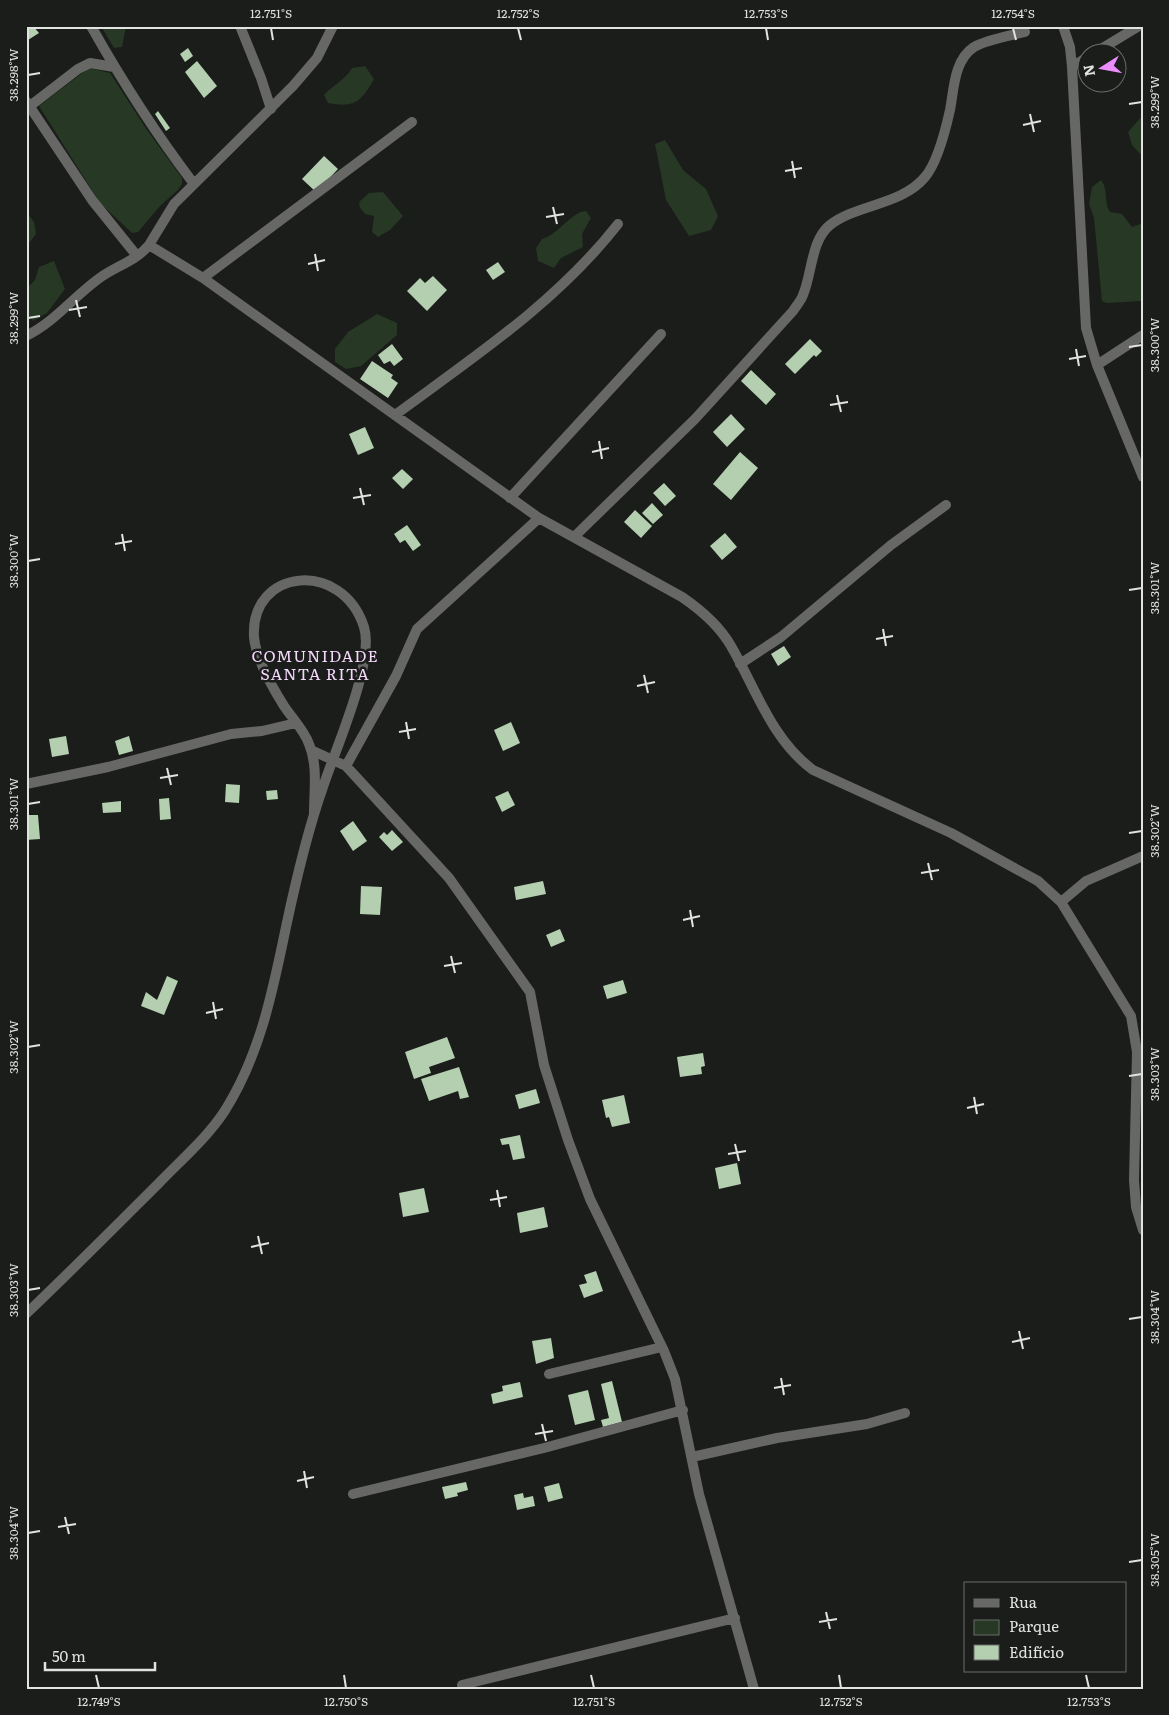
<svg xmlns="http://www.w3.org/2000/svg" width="1169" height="1715" viewBox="0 0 1169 1715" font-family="Literata,serif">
  <rect width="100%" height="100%" fill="#1a1d1a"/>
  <path fill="#273824" d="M 101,26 L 126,26 L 122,47 L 114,48 Z
    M 365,66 L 374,79 C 361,102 355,108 328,103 L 324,95 C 333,85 345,80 352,68 Z
    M 89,68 L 110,73 L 147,130 L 182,178 L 182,184 L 178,190 L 160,206 L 138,232 L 132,233 L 100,203 L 39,106 Z
    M 1143,115 L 1143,156 L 1142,156 L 1132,145 L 1128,132 Z
    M 665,140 L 683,170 L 706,189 L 718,216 L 711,230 L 689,236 L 666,200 L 655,144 Z
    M 1101,180 C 1109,190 1103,201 1110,212 L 1122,214 L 1132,227 L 1143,223 L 1141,301 L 1107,303 L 1102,301 L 1094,218 L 1089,204 L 1092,187 Z
    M 383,192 L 403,216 L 390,230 L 378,237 L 372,232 L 374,216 L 365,214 L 360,208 L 359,202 L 369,193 Z
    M 586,211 L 591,218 L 582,234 L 583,247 L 561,258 L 554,268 L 538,261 L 536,248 L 542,239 C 559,234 571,212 586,211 Z
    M 28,214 L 34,222 L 36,234 L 26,247 Z
    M 54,261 L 65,289 L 47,313 L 33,321 L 26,313 L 26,289 L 35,280 L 39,267 Z
    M 377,314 L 397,323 L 397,335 L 361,366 L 346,369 L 335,362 L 335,349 L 348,332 Z"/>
  <path fill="#b4cfb0" d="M 26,26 L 33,26 L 39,33 L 28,40 Z
    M 188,48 L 193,56 L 185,62 L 180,54 Z
    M 197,61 L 217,86 L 204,98 L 185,72 Z
    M 158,111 L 170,128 L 166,131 L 155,114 Z
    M 324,156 L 338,169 L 316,192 L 302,179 Z
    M 498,262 L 505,272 L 493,280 L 486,270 Z
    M 433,276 L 447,290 L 427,311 L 407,291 L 420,278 L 425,283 Z
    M 810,339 L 822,351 L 816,357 L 814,355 L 795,374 L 785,364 Z
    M 392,344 L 403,359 L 394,366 L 390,361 L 384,364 L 378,355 Z
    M 372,361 L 393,375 L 391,378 L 398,383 L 388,398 L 360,379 Z
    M 751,370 L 776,394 L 766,405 L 741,381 Z
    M 731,414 L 745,429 L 727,447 L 713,432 Z
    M 365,427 L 374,448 L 358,455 L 349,434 Z
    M 740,452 L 758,468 L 731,500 L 713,484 Z
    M 402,469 L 413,479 L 403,489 L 392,478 Z
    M 664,483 L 676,496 L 665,506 L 653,493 Z
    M 652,503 L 663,515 L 653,524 L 642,513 Z
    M 635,510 L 652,526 L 641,538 L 624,522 Z
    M 407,525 L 421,545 L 413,551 L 405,540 L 400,543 L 394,534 Z
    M 725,533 L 737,547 L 722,560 L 710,546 Z
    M 784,646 L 791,657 L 778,666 L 771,654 Z
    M 511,722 L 520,743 L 503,751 L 494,730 Z
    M 66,736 L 69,754 L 52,757 L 49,739 Z
    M 129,736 L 133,751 L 119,755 L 115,741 Z
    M 226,784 L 240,785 L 239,803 L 225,802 Z
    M 277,790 L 278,799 L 267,800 L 266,791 Z
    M 508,791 L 515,805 L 502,812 L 495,797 Z
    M 169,798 L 171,819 L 160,820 L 159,799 Z
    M 121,801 L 121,812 L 103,813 L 102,803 Z
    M 26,815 L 38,815 L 40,839 L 26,840 Z
    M 353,821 L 367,841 L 353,851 L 340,831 Z
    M 392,830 L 403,842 L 392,851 L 379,837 L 384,832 L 387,835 Z
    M 543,881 L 546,894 L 516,900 L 514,887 Z
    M 361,886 L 382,887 L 380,915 L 360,914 Z
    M 560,929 L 565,941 L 551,947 L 546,935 Z
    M 167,976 L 178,981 L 164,1015 L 141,1006 L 146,992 L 157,1000 Z
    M 623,980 L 627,993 L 607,999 L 603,986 Z
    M 447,1037 L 455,1058 L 429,1067 L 431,1073 L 414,1079 L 405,1052 Z
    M 703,1053 L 705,1066 L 701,1067 L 702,1074 L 680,1077 L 677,1057 Z
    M 459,1067 L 469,1097 L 460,1099 L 458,1091 L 429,1101 L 421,1079 Z
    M 536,1089 L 540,1103 L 519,1109 L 515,1095 Z
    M 624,1095 L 630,1123 L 612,1127 L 609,1117 L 606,1118 L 602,1100 Z
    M 520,1135 L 525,1158 L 513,1160 L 509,1144 L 502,1145 L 500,1139 Z
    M 737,1163 L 741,1184 L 719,1189 L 715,1168 Z
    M 424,1188 L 429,1212 L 403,1217 L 399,1193 Z
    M 544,1207 L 548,1227 L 520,1233 L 517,1213 Z
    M 596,1271 L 603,1291 L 584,1298 L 579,1285 L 587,1283 L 584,1275 Z
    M 551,1338 L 554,1358 L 536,1364 L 532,1341 Z
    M 612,1381 L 622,1422 L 603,1427 L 601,1420 L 609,1418 L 601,1384 Z
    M 520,1382 L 523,1397 L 493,1404 L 491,1394 L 503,1391 L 502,1386 Z
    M 588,1390 L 595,1420 L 575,1425 L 568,1395 Z
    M 466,1482 L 468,1490 L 457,1493 L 458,1496 L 445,1499 L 442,1487 Z
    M 559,1483 L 563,1498 L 548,1502 L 544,1487 Z
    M 523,1493 L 524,1498 L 533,1496 L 535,1506 L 517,1510 L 514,1495 Z"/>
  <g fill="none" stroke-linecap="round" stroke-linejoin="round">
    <path stroke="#676866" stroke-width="10" d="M 91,26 C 122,81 156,134 194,184
      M 240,26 L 261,78 L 271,109
      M 1063,26 L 1070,47 L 1072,67 L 1086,328 L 1097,365 L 1143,477
      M 1096,52 L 1139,26
      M 1072,67 L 1086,58
      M 26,101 L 92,200 L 137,256
      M 30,106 L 78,69 L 90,63 L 114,67
      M 149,245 L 174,204 L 293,86 L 317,58 L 333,26
      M 203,278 L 412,122
      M 26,336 C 55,322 75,295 101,277 C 117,266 137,260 149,245 L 203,278 L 539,518 L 682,597 C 701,610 719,625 731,646 C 756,689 772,740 813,770 L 951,833 L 1038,881 L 1061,902 L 1086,881 L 1143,856
      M 1097,365 L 1143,335
      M 395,415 C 474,357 557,302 618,224
      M 510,498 L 661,334
      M 575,536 L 695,419 L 793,311 C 796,306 801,301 803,295 C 812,274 811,240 830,225 C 857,204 902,205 925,177 C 937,163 946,128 950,110 C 954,89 954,60 974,47 C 988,39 1009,36 1025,32
      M 740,664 L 781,637 L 891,545 L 946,505
      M 311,750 L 346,766 L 449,878 L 530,992 L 544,1065 L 568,1140 L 590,1199 L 664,1351 L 675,1379 L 699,1494 L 754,1689
      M 346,766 L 396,676 L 417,629 L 539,518
      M 26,784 L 108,767 L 231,734 L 262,731 L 296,723
      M 1061,902 L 1131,1016 L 1137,1052 L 1134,1180 L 1136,1207 L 1143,1230
      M 26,1314 C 71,1271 114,1228 158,1184 C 180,1161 206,1139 224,1112 C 260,1056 273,990 286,927 C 296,880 307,832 323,787 C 335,750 375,662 364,627 C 342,559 250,568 254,637 C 256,660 272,687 284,706 C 292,718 304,730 309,744 C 318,765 314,791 314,813
      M 549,1374 L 662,1347
      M 692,1457 L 777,1438 L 867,1424 L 905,1413
      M 353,1494 L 544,1448 L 683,1410
      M 462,1685 L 735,1618"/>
  </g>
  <path fill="none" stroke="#e0e3e0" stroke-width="2" d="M 271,28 L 273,40M 518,28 L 521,40M 766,28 L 768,40M 1013,28 L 1016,40M 28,75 L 40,73M 1129,104 L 1142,102M 1030,114 L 1034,132M 1023,125 L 1041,121M 792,161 L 795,178M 785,171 L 802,168M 553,207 L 557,224M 546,217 L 564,214M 315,254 L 318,271M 308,264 L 325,260M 76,300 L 80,317M 69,310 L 87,307M 28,318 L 40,316M 1129,347 L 1142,345M 1076,349 L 1079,366M 1069,359 L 1086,356M 837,395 L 841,412M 830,405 L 848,402M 599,441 L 602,459M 592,452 L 609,448M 360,488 L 364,505M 353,498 L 371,495M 122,534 L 125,551M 115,544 L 132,541M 28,561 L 40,559M 1129,590 L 1142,588M 883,629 L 886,646M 876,639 L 893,636M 644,675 L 648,693M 637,686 L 655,682M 406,722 L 409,739M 399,732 L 416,729M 167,768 L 171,785M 160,778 L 178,775M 28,804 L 40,802M 1129,833 L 1142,831M 928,863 L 932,880M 921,873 L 939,870M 690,910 L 693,927M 683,920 L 700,916M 451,956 L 455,973M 444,966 L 462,963M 213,1002 L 216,1019M 206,1013 L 223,1009M 28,1047 L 40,1045M 1129,1076 L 1142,1074M 974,1097 L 977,1114M 967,1108 L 984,1104M 735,1144 L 739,1161M 728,1154 L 746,1151M 497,1190 L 500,1207M 490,1200 L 507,1197M 258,1236 L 262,1254M 251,1247 L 269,1243M 28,1290 L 40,1288M 1129,1319 L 1142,1317M 1019,1331 L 1023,1349M 1012,1342 L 1030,1338M 781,1378 L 784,1395M 774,1388 L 791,1385M 542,1424 L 546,1441M 535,1434 L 553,1431M 304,1471 L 307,1488M 297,1481 L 314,1477M 65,1517 L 69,1534M 58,1527 L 76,1524M 28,1533 L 40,1531M 1129,1562 L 1142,1560M 826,1612 L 830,1629M 819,1622 L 837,1619M 96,1675 L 99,1688M 344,1675 L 346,1688M 591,1675 L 594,1688M 839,1675 L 841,1688M 1086,1675 L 1089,1688"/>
  <g text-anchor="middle" stroke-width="5" stroke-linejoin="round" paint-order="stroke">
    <g font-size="16" letter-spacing="1" fill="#f7d8fd" stroke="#1a1d1a">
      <text x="315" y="662">COMUNIDADE<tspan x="315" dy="18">SANTA RITA</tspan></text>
    </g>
  </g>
  <rect width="1169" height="1715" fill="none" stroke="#1a1d1a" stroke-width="55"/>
  <rect x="964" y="1582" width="162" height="90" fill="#1a1d1a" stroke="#696c69"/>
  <rect x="974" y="1599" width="25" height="8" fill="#676866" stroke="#696c69"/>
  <text x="1009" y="1608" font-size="15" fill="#e0e3e0">Rua</text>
  <rect x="974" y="1620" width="25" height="15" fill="#273824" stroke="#696c69"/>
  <text x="1009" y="1632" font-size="15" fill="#e0e3e0">Parque</text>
  <rect x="974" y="1645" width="25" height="15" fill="#b4cfb0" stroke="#696c69"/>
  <text x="1009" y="1658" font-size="15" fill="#e0e3e0">Edifício</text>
  <g transform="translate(1102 68) rotate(259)"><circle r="24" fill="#1a1d1a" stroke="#696c69"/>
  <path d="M0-4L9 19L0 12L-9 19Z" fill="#eb8dfc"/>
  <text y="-8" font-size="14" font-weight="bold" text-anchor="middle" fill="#e0e3e0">N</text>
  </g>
  <path d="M45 1662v8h110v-8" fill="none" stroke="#e0e3e0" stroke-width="2.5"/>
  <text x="52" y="1662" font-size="15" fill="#e0e3e0" stroke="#1a1d1a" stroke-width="4" paint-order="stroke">50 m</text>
  <rect x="28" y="28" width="1114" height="1660" fill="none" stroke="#e0e3e0" stroke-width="2"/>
  <g font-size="12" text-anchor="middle" fill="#e0e3e0">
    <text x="271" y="18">12.751°S</text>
    <text x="518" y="18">12.752°S</text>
    <text x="766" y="18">12.753°S</text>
    <text x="1013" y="18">12.754°S</text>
    <text transform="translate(14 75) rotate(-90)" y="4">38.298°W</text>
    <text transform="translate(1155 102) rotate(-90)" y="4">38.299°W</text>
    <text transform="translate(14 318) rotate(-90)" y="4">38.299°W</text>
    <text transform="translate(1155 345) rotate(-90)" y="4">38.300°W</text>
    <text transform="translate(14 561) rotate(-90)" y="4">38.300°W</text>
    <text transform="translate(1155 588) rotate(-90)" y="4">38.301°W</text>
    <text transform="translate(14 804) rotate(-90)" y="4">38.301°W</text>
    <text transform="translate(1155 831) rotate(-90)" y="4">38.302°W</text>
    <text transform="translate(14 1047) rotate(-90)" y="4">38.302°W</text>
    <text transform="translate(1155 1074) rotate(-90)" y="4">38.303°W</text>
    <text transform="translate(14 1290) rotate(-90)" y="4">38.303°W</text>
    <text transform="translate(1155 1317) rotate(-90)" y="4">38.304°W</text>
    <text transform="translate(14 1533) rotate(-90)" y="4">38.304°W</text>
    <text transform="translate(1155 1560) rotate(-90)" y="4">38.305°W</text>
    <text x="99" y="1706">12.749°S</text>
    <text x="346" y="1706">12.750°S</text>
    <text x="594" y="1706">12.751°S</text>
    <text x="841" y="1706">12.752°S</text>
    <text x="1089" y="1706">12.753°S</text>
  </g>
</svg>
